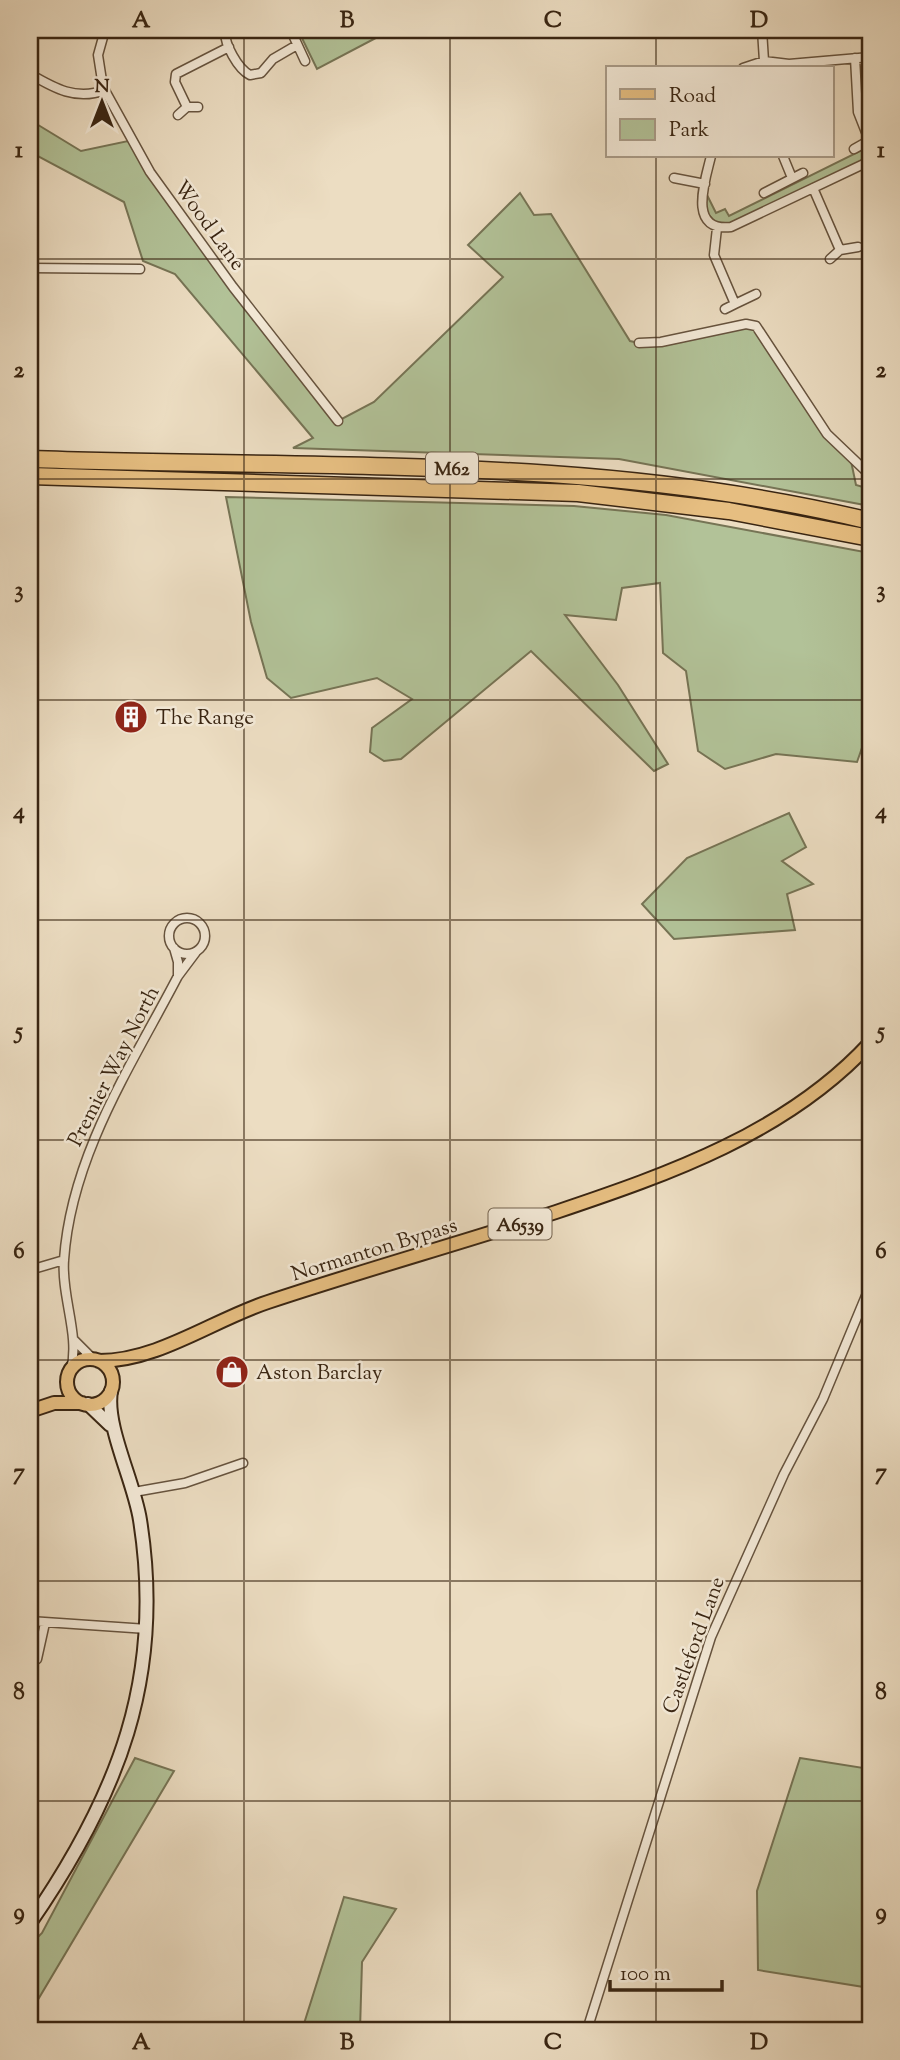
<svg xmlns="http://www.w3.org/2000/svg" width="900" height="2060" viewBox="0 0 900 2060" font-family="'Sorts Mill Goudy',serif">
  <rect width="100%" height="100%" fill="#ecddc2"/>
  <filter id="stains"><feTurbulence type="fractalNoise" baseFrequency=".00286" numOctaves="4"/><feColorMatrix values="0 0 0 0 .2 0 0 0 0 .09 0 0 0 0 .02 0 0 0 .5 -.17"/></filter>
  <radialGradient id="worn" r=".72"><stop offset=".6" stop-color="#630" stop-opacity="0"/><stop offset="1" stop-color="#630" stop-opacity=".3"/></radialGradient>
  <path fill="#b2c298" stroke="#767455" stroke-width="2" d="M 298,30 L 391,30 L 317,69 Z
    M 30,120 L 81,151 L 128,141 L 338,421 L 374,402 L 503,277 L 468,245 L 520,193 L 534,215 L 551,214 L 630,341 L 639,343 L 756,327 L 823,428 L 851,461 L 856,485 L 870,489 L 870,506 L 619,459 L 293,448 L 313,438 L 175,274 L 143,261 L 124,202 L 30,152 Z
    M 870,146 L 870,158 L 725,226 L 717,224 L 706,212 L 706,193 L 716,213 L 725,209 L 729,216 Z
    M 226,497 L 574,506 L 666,515 L 870,553 L 870,725 L 857,762 L 776,754 L 725,769 L 698,751 L 686,671 L 663,653 L 660,583 L 622,588 L 616,620 L 565,615 L 618,685 L 668,764 L 654,771 L 531,651 L 401,759 L 384,761 L 370,752 L 372,728 L 412,699 L 377,678 L 291,698 L 267,678 L 251,622 Z
    M 789,813 L 806,847 L 782,861 L 813,884 L 787,894 L 795,930 L 674,939 L 642,904 L 687,858 Z
    M 135,1758 L 174,1771 L 30,2013 L 30,1945 L 42,1933 Z
    M 800,1758 L 870,1769 L 870,1988 L 758,1970 L 757,1891 Z
    M 344,1897 L 396,1909 L 362,1962 L 360,2030 L 302,2030 Z"/>
  <g fill="none" stroke-linecap="round" stroke-linejoin="round">
    <defs>
      <path id="street" d="M 105,30 L 98,55 L 103,87 L 150,172 L 233,287 L 338,421
        M 225,30 C 224,44 238,69 250,75 L 261,73 L 273,59 L 297,45
        M 762,30 L 764,61
        M 293,35 L 305,61
        M 855,58 L 858,112 L 869,140
        M 743,68 L 764,61 L 789,64 L 870,57
        M 30,74 C 54,88 76,101 105,90
        M 187,107 L 175,82 L 176,74 L 229,47
        M 178,115 L 187,107 L 198,107
        M 854,149 L 870,140
        M 711,156 C 705,181 687,232 731,227 L 870,161
        M 783,156 L 792,178
        M 674,178 L 705,184
        M 813,188 L 840,250
        M 764,193 L 803,173
        M 717,228 L 714,255 L 735,304 L 725,309
        M 830,259 L 840,250 L 858,247
        M 30,268 L 140,269
        M 735,304 L 756,294
        M 639,343 L 661,342 L 746,324 L 756,326 L 827,434 L 870,475
        M169 936a18 18 0 1 1 36 0a18 18 0 1 1-36 0Z
        M 867,927 L 870,917
        M 174,948 L 178,962 L 178,976
        M 30,1270 L 64,1260
        M 74,1340 L 93,1359
        M 71,1370 C 80,1335 61,1296 64,1260 C 71,1156 131,1066 178,976 L 196,952
        M 134,1492 L 185,1483 L 243,1463
        M 30,1621 L 147,1629
        M 37,1659 L 45,1623
        M 587,2030 L 711,1637 L 784,1474 L 823,1399 L 870,1286"/>
      <path id="secondary" d="M 88,1404 L 110,1425
        M 30,1923 C 118,1796 165,1677 140,1520 C 134,1481 105,1426 111,1391"/>
      <path id="primary" d="M67 1382a23 23 0 1 1 46 0a23 23 0 1 1-46 0Z
        M 99,1361 C 158,1361 213,1320 268,1302 C 364,1270 461,1243 556,1212 C 669,1174 787,1133 870,1043
        M 30,1411 L 54,1403 L 82,1403"/>
      <path id="highway" d="M 30,459 C 310,469 596,454 870,521
        M 30,476 L 578,493 L 729,511 L 870,538"/>
    </defs>
    <use href="#street" stroke="#66533e" stroke-width="11"/>
    <use href="#secondary" stroke="#392512" stroke-width="16"/>
    <use href="#primary" stroke="#392512" stroke-width="16"/>
    <use href="#highway" stroke="#392512" stroke-width="19"/>
    <use href="#street" stroke="#f3e9d7" stroke-width="8"/>
    <use href="#secondary" stroke="#f3e9d7" stroke-width="12"/>
    <use href="#primary" stroke="#e6be81" stroke-width="12"/>
    <use href="#highway" stroke="#e6be81" stroke-width="16"/>
  </g>
  <path fill="none" stroke="#392512" stroke-width="2" stroke-opacity="0.55" d="M 244,30 L 244,2030M 450,30 L 450,2030M 656,30 L 656,68M 656,156 L 656,2030M 30,259 L 870,259M 30,479 L 870,479M 30,700 L 870,700M 30,920 L 870,920M 30,1140 L 870,1140M 30,1360 L 870,1360M 30,1581 L 870,1581M 30,1801 L 870,1801"/>
  <defs>
    <symbol id="building-disc" viewBox="-11 -11 22 22"><circle r="9.5" fill="#8f2418" stroke="#f3e9d7"/><path d="M-4-6H4V6H1V3H-1V6H-4ZM-2.5-4.3h1.7v1.8h-1.7ZM.8-4.3h1.7v1.8H.8ZM-2.5-1h1.7V.8h-1.7ZM.8-1h1.7V.8H.8Z" fill="#fff"/></symbol>
    <symbol id="shop-disc" viewBox="-11 -11 22 22"><circle r="9.5" fill="#8f2418" stroke="#f3e9d7"/><path d="M-5-2.5h2.3a2.7 3.5 0 0 1 5.4 0H5L5.5 6h-11ZM-1.5-2.5h3a1.5 2.3 0 0 0-3 0Z" fill="#fff"/></symbol>
  </defs>
  <g fill-rule="evenodd">
    <use href="#building-disc" x="112" y="698" width="38" height="38"/>
    <use href="#shop-disc" x="213" y="1353" width="38" height="38"/>
  </g>
  <g text-anchor="middle" stroke-width="5" stroke-linejoin="round" paint-order="stroke">
    <g fill="#f3e9d7" stroke="#71604d" stroke-width="2">
      <rect x="426" y="452.5" width="52" height="31" rx="5"/>
      <rect x="488.5" y="1208.5" width="63" height="31" rx="5"/>
    </g>
    <g font-size="19" font-weight="bold" fill="#392512">
      <text x="452" y="475">M62</text>
      <text x="520" y="1231">A6539</text>
    </g>
    <g font-size="21" fill="#392512" stroke="#f3e9d7">
      <text transform="translate(210 225) rotate(54)" y="7">Wood Lane</text>
      <text transform="translate(113 1066) rotate(-63)" y="7">Premier Way North</text>
      <text transform="translate(374 1249) rotate(-17)" y="7">Normanton Bypass</text>
      <text transform="translate(693 1645) rotate(-70)" y="7">Castleford Lane</text>
    </g>
    <g font-size="21" fill="#392512" stroke="#f3e9d7" text-anchor="start">
      <text x="156" y="724">The Range</text>
      <text x="256" y="1379">Aston Barclay</text>
    </g>
  </g>
  <rect width="900" height="2060" fill="none" stroke="#ecddc2" stroke-width="77"/>
  <rect x="606" y="66" width="228" height="91" fill="#f3e9d7" stroke="#a99b88" stroke-width="2"/>
  <rect x="620" y="89" width="35" height="10" fill="#e6be81" stroke="#a99b88" stroke-width="2"/>
  <text x="669" y="102" font-size="21" fill="#392512">Road</text>
  <rect x="620" y="119" width="35" height="21" fill="#b2c298" stroke="#a99b88" stroke-width="2"/>
  <text x="669" y="136" font-size="21" fill="#392512">Park</text>
  <g transform="translate(102 102)" stroke="#f3e9d7" stroke-width="5" paint-order="stroke">
  <path d="M0-5L12 26L0 18L-12 26Z" fill="#392512"/>
  <text y="-10" font-size="19" font-weight="bold" text-anchor="middle" fill="#392512">N</text>
  </g>
  <path d="M610 1980v10h112v-10" fill="none" stroke="#392512" stroke-width="3.5"/>
  <text x="620" y="1980" font-size="21" fill="#392512" stroke="#f3e9d7" stroke-width="5" paint-order="stroke">100 m</text>
  <rect x="38" y="38" width="824" height="1984" fill="none" stroke="#392512" stroke-width="2.5"/>
  <g font-size="23" text-anchor="middle" font-weight="bold" fill="#392512">
    <text x="141" y="27">A</text>
    <text x="347" y="27">B</text>
    <text x="553" y="27">C</text>
    <text x="759" y="27">D</text>
    <text x="19" y="157">1</text>
    <text x="881" y="157">1</text>
    <text x="19" y="377">2</text>
    <text x="881" y="377">2</text>
    <text x="19" y="597">3</text>
    <text x="881" y="597">3</text>
    <text x="19" y="818">4</text>
    <text x="881" y="818">4</text>
    <text x="19" y="1038">5</text>
    <text x="881" y="1038">5</text>
    <text x="19" y="1258">6</text>
    <text x="881" y="1258">6</text>
    <text x="19" y="1479">7</text>
    <text x="881" y="1479">7</text>
    <text x="19" y="1699">8</text>
    <text x="881" y="1699">8</text>
    <text x="19" y="1919">9</text>
    <text x="881" y="1919">9</text>
    <text x="141" y="2049">A</text>
    <text x="347" y="2049">B</text>
    <text x="553" y="2049">C</text>
    <text x="759" y="2049">D</text>
  </g>
  <rect width="100%" height="100%" filter="url(#stains)"/>
  <rect width="100%" height="100%" fill="url(#worn)"/>
</svg>
